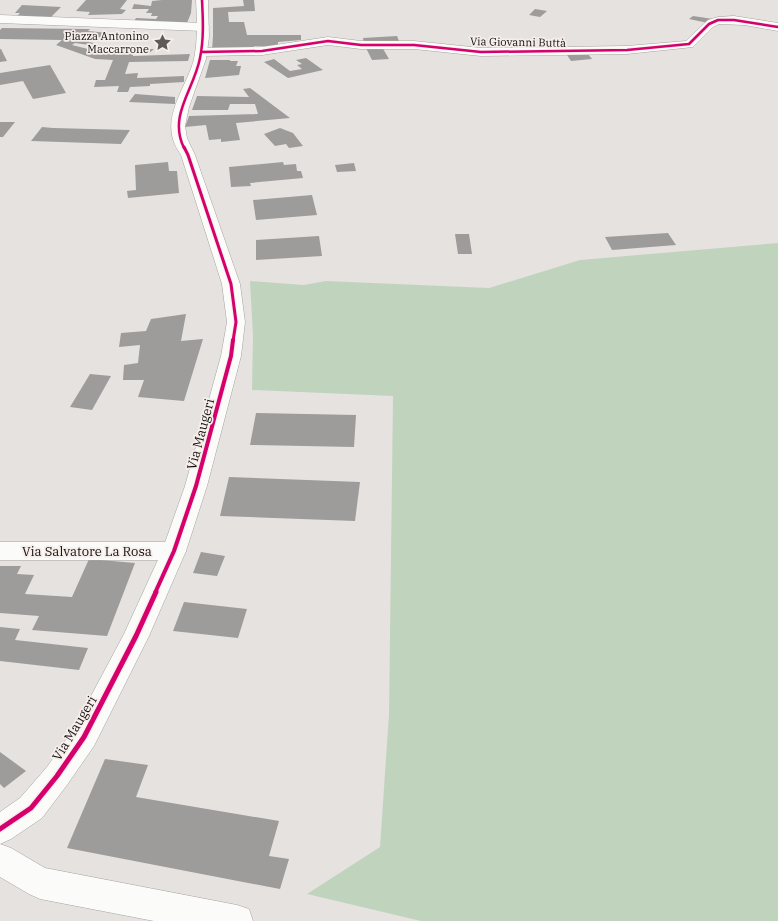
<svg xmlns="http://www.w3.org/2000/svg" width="778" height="921" viewBox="0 0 778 921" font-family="'IBM Plex Serif',serif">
  <rect width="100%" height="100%" fill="#e6e2e0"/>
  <path fill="#c0d4bd" d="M 778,243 L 778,921 L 421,921 L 307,894 L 380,847 L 389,714 L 393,396 L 252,390 L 253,336 L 250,281 L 304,285 L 326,281 L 489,288 L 580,260 Z"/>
  <path fill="#9e9b9b" d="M 86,0 L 127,0 L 120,9 L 126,10 L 122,14 L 88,15 L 90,12 L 76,11 Z
    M 162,0 L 192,0 L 191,13 L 187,23 L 133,23 L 136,18 L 156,19 L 158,16 L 151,16 L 152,13 L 146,13 L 149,9 L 132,9 L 134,4 L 151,6 L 152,1 Z
    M 243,0 L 254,0 L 255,11 L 228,12 L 229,22 L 244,22 L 247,35 L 301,35 L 301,40 L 278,42 L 278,46 L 254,46 L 254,49 L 212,50 L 213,36 L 213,8 L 244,6 Z
    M 22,5 L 61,7 L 51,17 L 17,16 L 20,13 L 15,13 Z
    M 535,9 L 547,11 L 540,17 L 529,15 Z
    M 693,16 L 713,19 L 708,23 L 689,19 Z
    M 2,28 L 90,29 L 88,31 L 118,34 L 112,38 L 97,37 L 88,42 L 94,43 L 89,45 L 75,43 L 72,45 L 92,50 L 154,49 L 148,54 L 133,54 L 133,56 L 190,54 L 188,61 L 129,62 L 125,74 L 138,73 L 137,78 L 184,76 L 184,82 L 150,84 L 150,86 L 130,87 L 128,92 L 117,92 L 119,86 L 94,87 L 96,80 L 105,80 L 113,60 L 95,59 L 56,45 L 62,40 L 0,39 L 0,30 Z
    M 397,36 L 399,41 L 364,43 L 363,38 Z
    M 514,39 L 534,40 L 536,50 L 516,50 Z
    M 382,47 L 389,59 L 372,60 L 366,48 Z
    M 0,49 L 1,49 L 7,61 L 0,62 Z
    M 588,54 L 592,59 L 571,61 L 567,55 Z
    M 306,58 L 323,70 L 288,78 L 264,62 L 274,59 L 290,71 L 302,69 L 297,65 L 302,64 L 296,60 Z
    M 210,60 L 230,60 L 230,61 L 238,61 L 236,66 L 241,66 L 239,75 L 205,78 Z
    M 50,65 L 66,93 L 33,99 L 23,81 L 0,85 L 0,73 Z
    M 250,88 L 290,118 L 236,123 L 240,140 L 221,142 L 221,139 L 209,140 L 206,125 L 185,127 L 189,116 L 258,114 L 255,104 L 230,104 L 228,110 L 192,110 L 197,96 L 249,97 L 243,89 Z
    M 135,94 L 175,97 L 175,104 L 129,102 Z
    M 0,122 L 15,122 L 3,137 L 0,137 Z
    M 42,127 L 53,128 L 130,130 L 121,144 L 31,141 Z
    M 280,128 L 293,133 L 303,146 L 289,148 L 286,144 L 275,146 L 264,134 Z
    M 168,162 L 169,171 L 177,171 L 179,193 L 128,198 L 127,191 L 136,190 L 135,165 Z
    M 283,162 L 284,165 L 296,164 L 297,171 L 301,171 L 303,178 L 250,183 L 251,186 L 231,187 L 229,167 Z
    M 354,163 L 356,171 L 337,172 L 335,165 Z
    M 312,195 L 317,215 L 256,220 L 253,200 Z
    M 668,233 L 676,245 L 612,250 L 605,237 Z
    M 455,234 L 469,234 L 472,254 L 458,254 Z
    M 319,236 L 322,256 L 256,260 L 256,240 Z
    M 186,314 L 181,341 L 203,339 L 184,401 L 138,397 L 144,380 L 123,380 L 124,365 L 138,363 L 140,345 L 119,347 L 121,333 L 146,331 L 151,319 Z
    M 90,374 L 111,376 L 92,410 L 70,407 Z
    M 256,413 L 356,415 L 354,447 L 250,445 Z
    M 229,477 L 360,482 L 355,521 L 220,516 Z
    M 201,552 L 225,556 L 217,576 L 193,573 Z
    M 89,559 L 135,563 L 107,636 L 32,630 L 39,616 L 0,613 L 0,566 L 21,566 L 17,574 L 34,575 L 25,594 L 72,597 Z
    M 184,602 L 247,609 L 238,638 L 173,631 Z
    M 0,627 L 20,629 L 15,640 L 88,648 L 79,670 L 0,661 Z
    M 0,752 L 26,771 L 4,788 L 0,784 Z
    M 105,759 L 148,765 L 136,797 L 279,821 L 269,856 L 289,859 L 280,889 L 67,848 Z"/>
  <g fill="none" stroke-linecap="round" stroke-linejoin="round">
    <defs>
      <path id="minor" d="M 0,15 L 203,23 L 207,24 L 209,27 L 207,30 L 203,31 L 0,23 Z
        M 734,16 L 778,23 L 778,31 L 744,25 L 719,24 L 713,27 L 693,47 L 627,54 L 481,56 L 414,49 L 361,49 L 328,45 L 262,55 L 201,56 L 197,55 L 195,52 L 197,49 L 201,48 L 262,47 L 328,37 L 361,41 L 414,41 L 481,48 L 627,46 L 686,41 L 708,20 L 718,17 Z
        M 0,542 L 174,542 L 183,545 L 186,551 L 183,557 L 174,560 L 0,560 Z"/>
      <path id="tertiary" d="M 196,0 L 208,0 L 209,37 L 206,59 L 189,107 L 185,126 L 187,138 L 195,155 L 240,284 L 245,322 L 241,356 L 207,486 L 186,551 L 149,636 L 94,746 L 67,785 L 42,818 L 11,839 L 0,844 L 0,812 L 20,798 L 47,767 L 74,728 L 124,634 L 162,551 L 185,486 L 221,356 L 227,322 L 222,284 L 181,155 C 177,149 173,142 172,135 C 167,109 188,83 194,59 C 198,39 197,20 196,0 Z
        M 0,844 L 11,848 L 45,868 L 237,905 L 249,909 L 253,921 L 154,921 L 40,899 L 29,894 L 0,877 Z"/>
    </defs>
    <use href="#minor" stroke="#a6a3a1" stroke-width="1"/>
    <use href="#tertiary" stroke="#a6a3a1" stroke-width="1"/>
    <use href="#minor" fill="#fbfbfa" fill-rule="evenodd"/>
    <use href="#tertiary" fill="#fbfbfa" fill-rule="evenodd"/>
    <defs>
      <path id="cycleway-far3" d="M 201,52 L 262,51 L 328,41 L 361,45 L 414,45 L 481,52 L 627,50 L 689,44 L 709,24 L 718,20 L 734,20 L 778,27
        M 184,148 C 168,115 194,90 200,58 C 204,39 203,19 202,0"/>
      <path id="cycleway-far2" d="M 184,147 L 188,155 L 231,284 L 236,322 L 233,341"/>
      <path id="cycleway-far1" d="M 155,593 L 174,551 L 196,486 L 231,356 L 233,340"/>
      <path id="cycleway" d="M 0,829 L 31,808 L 57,776 L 84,737 L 136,636 L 156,592"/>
    </defs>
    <use href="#cycleway-far3" stroke="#f6eeeb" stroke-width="4"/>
    <use href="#cycleway-far2" stroke="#f6eeeb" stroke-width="5"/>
    <use href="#cycleway-far1" stroke="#f6eeeb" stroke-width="6"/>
    <use href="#cycleway" stroke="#f6eeeb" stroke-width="8"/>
    <use href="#cycleway-far3" stroke="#d6006c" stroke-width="2.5"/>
    <use href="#cycleway-far2" stroke="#d6006c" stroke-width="3"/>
    <use href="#cycleway-far1" stroke="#d6006c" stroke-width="4"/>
    <use href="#cycleway" stroke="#d6006c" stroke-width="5"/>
  </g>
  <defs>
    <symbol id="sight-bare" viewBox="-9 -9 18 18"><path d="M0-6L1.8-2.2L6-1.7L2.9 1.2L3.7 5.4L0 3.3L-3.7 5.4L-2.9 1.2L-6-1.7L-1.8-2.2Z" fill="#5d5a58" stroke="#f6eeeb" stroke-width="2.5" paint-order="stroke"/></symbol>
  </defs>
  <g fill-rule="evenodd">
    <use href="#sight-bare" x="150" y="30" width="25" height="25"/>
  </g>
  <g text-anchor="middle" stroke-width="3.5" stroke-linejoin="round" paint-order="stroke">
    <g font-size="11" fill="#13110f" stroke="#f6eeeb" text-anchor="end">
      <text x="149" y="40">Piazza Antonino<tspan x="149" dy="13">Maccarrone</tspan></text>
    </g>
    <g font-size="11" fill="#13110f" stroke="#f6eeeb">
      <text transform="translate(518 42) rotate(1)" y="4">Via Giovanni Buttà</text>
    </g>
    <g font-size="13" fill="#13110f" stroke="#f6eeeb">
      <text transform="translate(200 434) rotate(-75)" y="5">Via Maugeri</text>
      <text x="87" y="556">Via Salvatore La Rosa</text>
      <text transform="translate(74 728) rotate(-59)" y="5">Via Maugeri</text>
    </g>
  </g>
</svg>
